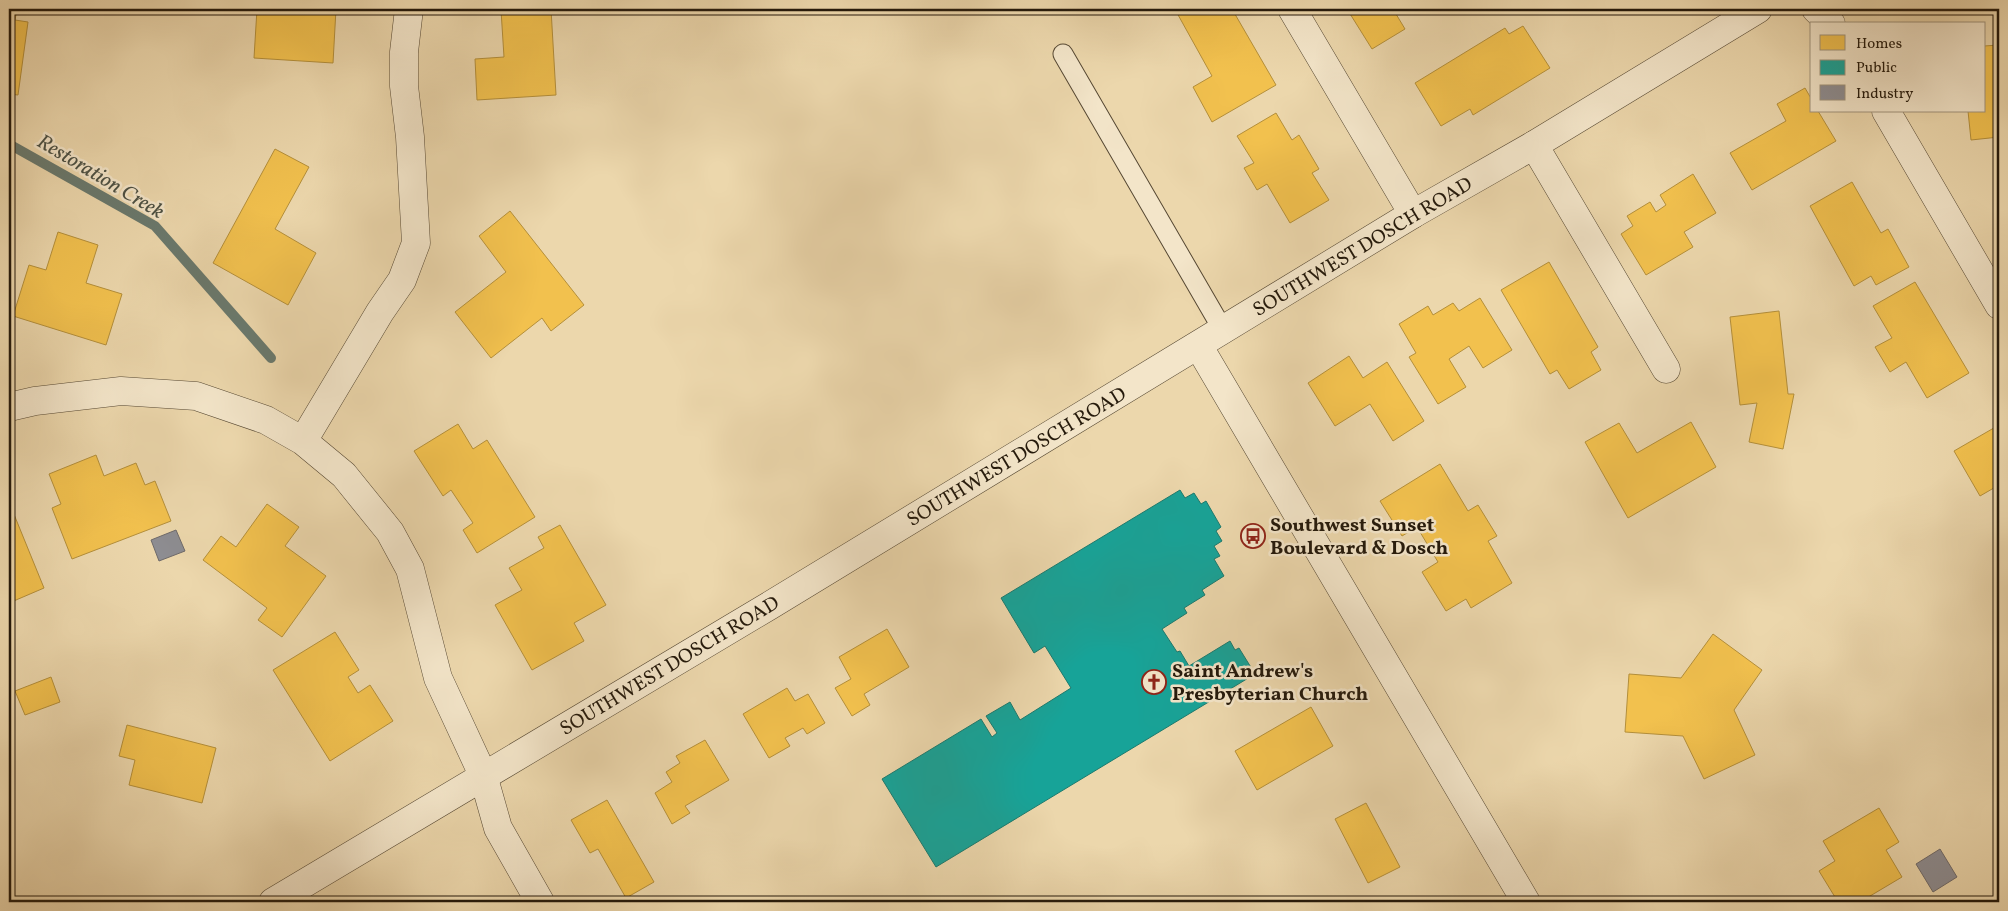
<svg xmlns="http://www.w3.org/2000/svg" width="2008" height="911" viewBox="0 0 2008 911" font-family="Vollkorn,serif">
  <rect width="100%" height="100%" fill="#ecd7ac"/>
  <filter id="stains"><feTurbulence type="fractalNoise" baseFrequency=".004" numOctaves="4"/><feColorMatrix values="0 0 0 0 .2 0 0 0 0 .09 0 0 0 0 .02 0 0 0 .5 -.17"/></filter>
  <radialGradient id="worn" r=".72"><stop offset=".6" stop-color="#630" stop-opacity="0"/><stop offset="1" stop-color="#630" stop-opacity=".3"/></radialGradient>
  <path fill="#f2c14e" stroke="#b48f3a" d="M 9,9 L 17,9 L 15,20 L 28,22 L 18,95 L 9,94 Z
    M 257,9 L 336,9 L 333,63 L 254,58 Z
    M 551,9 L 556,95 L 477,100 L 475,59 L 504,57 L 501,10 Z
    M 1184,9 L 1232,9 L 1276,85 L 1212,122 L 1193,87 L 1212,76 L 1177,13 Z
    M 1347,9 L 1393,9 L 1405,29 L 1372,49 Z
    M 1523,26 L 1550,68 L 1473,115 L 1470,109 L 1441,126 L 1415,83 L 1505,28 L 1509,34 Z
    M 1999,45 L 1999,137 L 1971,140 L 1968,111 L 1984,111 L 1984,46 Z
    M 1805,88 L 1812,100 L 1812,111 L 1818,111 L 1836,141 L 1752,190 L 1730,153 L 1786,121 L 1777,104 Z
    M 1276,113 L 1292,140 L 1299,135 L 1319,169 L 1312,173 L 1329,200 L 1290,223 L 1267,184 L 1257,190 L 1244,168 L 1254,163 L 1237,136 Z
    M 275,149 L 309,167 L 275,229 L 316,253 L 288,305 L 213,263 Z
    M 1693,174 L 1716,213 L 1684,232 L 1693,247 L 1646,275 L 1621,234 L 1633,226 L 1627,216 L 1650,202 L 1656,212 L 1666,205 L 1660,195 Z
    M 1852,182 L 1881,233 L 1888,229 L 1909,267 L 1876,285 L 1871,276 L 1854,286 L 1810,206 Z
    M 510,211 L 584,305 L 551,331 L 542,318 L 491,358 L 455,312 L 506,272 L 479,236 Z
    M 58,232 L 98,245 L 86,283 L 122,294 L 106,345 L 13,316 L 29,265 L 46,270 Z
    M 1549,262 L 1598,347 L 1591,352 L 1601,370 L 1569,389 L 1557,370 L 1550,374 L 1501,290 Z
    M 1915,282 L 1969,373 L 1927,398 L 1906,362 L 1890,372 L 1875,347 L 1892,338 L 1873,306 Z
    M 1480,298 L 1512,350 L 1483,368 L 1469,346 L 1449,359 L 1466,387 L 1438,404 L 1409,357 L 1416,353 L 1399,324 L 1428,306 L 1433,315 L 1453,303 L 1459,311 Z
    M 1779,311 L 1788,394 L 1794,394 L 1783,449 L 1749,442 L 1757,403 L 1740,405 L 1730,317 Z
    M 1349,356 L 1363,378 L 1387,362 L 1424,421 L 1393,441 L 1370,404 L 1335,426 L 1308,383 Z
    M 1691,422 L 1716,467 L 1628,518 L 1585,442 L 1619,423 L 1637,453 Z
    M 458,424 L 473,449 L 487,440 L 535,517 L 477,553 L 463,530 L 473,523 L 451,490 L 443,496 L 414,451 Z
    M 1999,425 L 1999,485 L 1980,496 L 1954,451 Z
    M 96,455 L 104,476 L 136,463 L 145,485 L 155,481 L 171,521 L 72,559 L 52,508 L 61,504 L 49,474 Z
    M 1440,464 L 1468,511 L 1478,505 L 1497,536 L 1488,541 L 1512,583 L 1471,608 L 1466,599 L 1446,611 L 1422,572 L 1438,562 L 1417,527 L 1402,536 L 1380,501 Z
    M 267,504 L 299,527 L 285,546 L 326,576 L 282,637 L 258,620 L 267,608 L 203,560 L 221,536 L 236,547 Z
    M 9,507 L 11,507 L 44,588 L 9,603 Z
    M 560,525 L 606,605 L 574,623 L 584,641 L 532,670 L 495,605 L 522,590 L 509,568 L 544,548 L 538,537 Z
    M 887,629 L 909,667 L 864,694 L 870,705 L 852,716 L 835,688 L 851,679 L 839,657 Z
    M 335,632 L 359,670 L 348,677 L 358,693 L 370,685 L 393,721 L 330,761 L 273,670 Z
    M 1713,634 L 1762,670 L 1734,710 L 1755,755 L 1704,779 L 1683,736 L 1625,732 L 1629,674 L 1681,678 Z
    M 51,677 L 60,702 L 25,715 L 15,691 Z
    M 787,688 L 795,701 L 808,694 L 825,723 L 807,734 L 803,728 L 785,738 L 790,746 L 769,758 L 743,714 Z
    M 1311,707 L 1333,746 L 1257,790 L 1235,751 Z
    M 127,725 L 216,748 L 202,803 L 129,785 L 135,760 L 119,756 Z
    M 705,740 L 729,780 L 685,806 L 690,813 L 672,824 L 655,793 L 672,782 L 666,772 L 680,763 L 676,756 Z
    M 607,800 L 654,882 L 626,898 L 598,849 L 590,853 L 571,820 Z
    M 1366,803 L 1400,867 L 1368,883 L 1335,819 Z
    M 1879,808 L 1899,842 L 1886,850 L 1902,877 L 1860,902 L 1838,902 L 1819,871 L 1835,861 L 1823,841 Z"/>
  <path fill="#17a398" stroke="#1b7a6e" d="M 1180,490 L 1185,498 L 1194,493 L 1201,504 L 1206,501 L 1221,527 L 1216,531 L 1222,541 L 1214,546 L 1220,556 L 1214,559 L 1224,576 L 1202,590 L 1205,595 L 1184,608 L 1187,613 L 1162,629 L 1177,652 L 1180,651 L 1189,666 L 1230,641 L 1235,650 L 1239,648 L 1252,669 L 1247,672 L 1250,677 L 936,867 L 882,779 L 981,719 L 992,737 L 997,733 L 986,716 L 1010,702 L 1020,720 L 1071,688 L 1045,646 L 1034,653 L 1001,598 Z"/>
  <path fill="#8d8d92" stroke="#6e6a6a" d="M 176,530 L 185,551 L 159,561 L 151,540 Z
    M 1940,849 L 1957,877 L 1933,892 L 1916,864 Z"/>
  <g fill="none" stroke-linecap="round" stroke-linejoin="round">
    <path stroke="#6a796d" stroke-width="10" d="M 9,144 L 155,226 L 271,358"/>
    <defs>
      <path id="service" d="M 1063,54 L 1223,330"/>
      <path id="minor" d="M 1292,9 L 1413,214
        M 1816,9 L 1831,24
        M 1886,111 L 1999,305
        M 1534,145 L 1666,369
        M 9,407 L 35,401 L 121,391 L 196,396 L 266,420 L 303,441 L 344,475 L 390,532 L 410,569 L 438,678 L 483,775 L 498,828 L 540,902
        M 303,441 L 380,312 L 402,280 L 416,243 L 410,137 L 404,86 L 404,52 L 409,9"/>
      <path id="tertiary" d="M 1198,345 L 1526,902
        M 273,902 L 769,606 L 1413,214 L 1534,145 L 1758,9"/>
    </defs>
    <use href="#service" stroke="#564833" stroke-width="21"/>
    <use href="#minor" stroke="#564833" stroke-width="29"/>
    <use href="#tertiary" stroke="#564833" stroke-width="29"/>
    <use href="#service" stroke="#f3e5c9" stroke-width="19"/>
    <use href="#minor" stroke="#f3e5c9" stroke-width="28"/>
    <use href="#tertiary" stroke="#f3e5c9" stroke-width="28"/>
  </g>
  <defs>
    <symbol id="bus-ring" viewBox="-11 -11 22 22"><circle r="9.5" fill="#f3e5c9" stroke="#8f2418" stroke-width="1.5"/><path d="M-5-6H5V4H4V6H2V4H-2V6H-4V4H-5ZM-3.5-4V0h7V-4ZM-3.5 1.2v1.5H-2V1.2ZM2 1.2v1.5H3.5V1.2Z" fill="#8f2418"/></symbol>
    <symbol id="church-ring" viewBox="-11 -11 22 22"><circle r="9.5" fill="#f3e5c9" stroke="#8f2418" stroke-width="1.5"/><path d="M-1.2-6h2.4v3.5h3.3v2.4h-3.3V6h-2.4V-.1h-3.3v-2.4h3.3Z" fill="#8f2418"/></symbol>
  </defs>
  <g fill-rule="evenodd">
    <use href="#bus-ring" x="1239" y="522" width="28" height="28"/>
    <use href="#church-ring" x="1140" y="668" width="28" height="28"/>
  </g>
  <g text-anchor="middle" stroke-width="5" stroke-linejoin="round" paint-order="stroke">
    <g font-size="20" fill="#24190b" stroke="#f3e5c9">
      <text transform="translate(1362 246) rotate(-31)" y="7">SOUTHWEST DOSCH ROAD</text>
      <text transform="translate(1016 456) rotate(-31)" y="7">SOUTHWEST DOSCH ROAD</text>
      <text transform="translate(669 665) rotate(-31)" y="7">SOUTHWEST DOSCH ROAD</text>
    </g>
    <g font-size="20" font-weight="bold" fill="#24190b" stroke="#f3e5c9" text-anchor="start">
      <text x="1270" y="531">Southwest Sunset<tspan x="1270" dy="23">Boulevard &amp; Dosch</tspan></text>
      <text x="1172" y="677">Saint Andrew's<tspan x="1172" dy="23">Presbyterian Church</tspan></text>
    </g>
    <g font-size="21" font-style="italic" fill="#4d5144" stroke="#f3e5c9">
      <text transform="translate(101 176) rotate(31)" y="7">Restoration Creek</text>
    </g>
  </g>
  <rect width="2008" height="911" fill="none" stroke="#ecd7ac" stroke-width="30"/>
  <rect x="10" y="10" width="1988" height="891" fill="none" stroke="#24190b" stroke-width="2.5"/>
  <rect x="15" y="15" width="1978" height="881" fill="none" stroke="#24190b"/>
  <rect x="1810" y="22" width="175" height="90" fill="#f3e5c9" stroke="#a0937d"/>
  <rect x="1820" y="35" width="25" height="15" fill="#f2c14e" stroke="#a0937d"/>
  <text x="1856" y="48" font-size="15" fill="#24190b">Homes</text>
  <rect x="1820" y="60" width="25" height="15" fill="#17a398" stroke="#a0937d"/>
  <text x="1856" y="72" font-size="15" fill="#24190b">Public</text>
  <rect x="1820" y="85" width="25" height="15" fill="#8d8d92" stroke="#a0937d"/>
  <text x="1856" y="98" font-size="15" fill="#24190b">Industry</text>
  <rect width="100%" height="100%" filter="url(#stains)"/>
  <rect width="100%" height="100%" fill="url(#worn)"/>
</svg>
